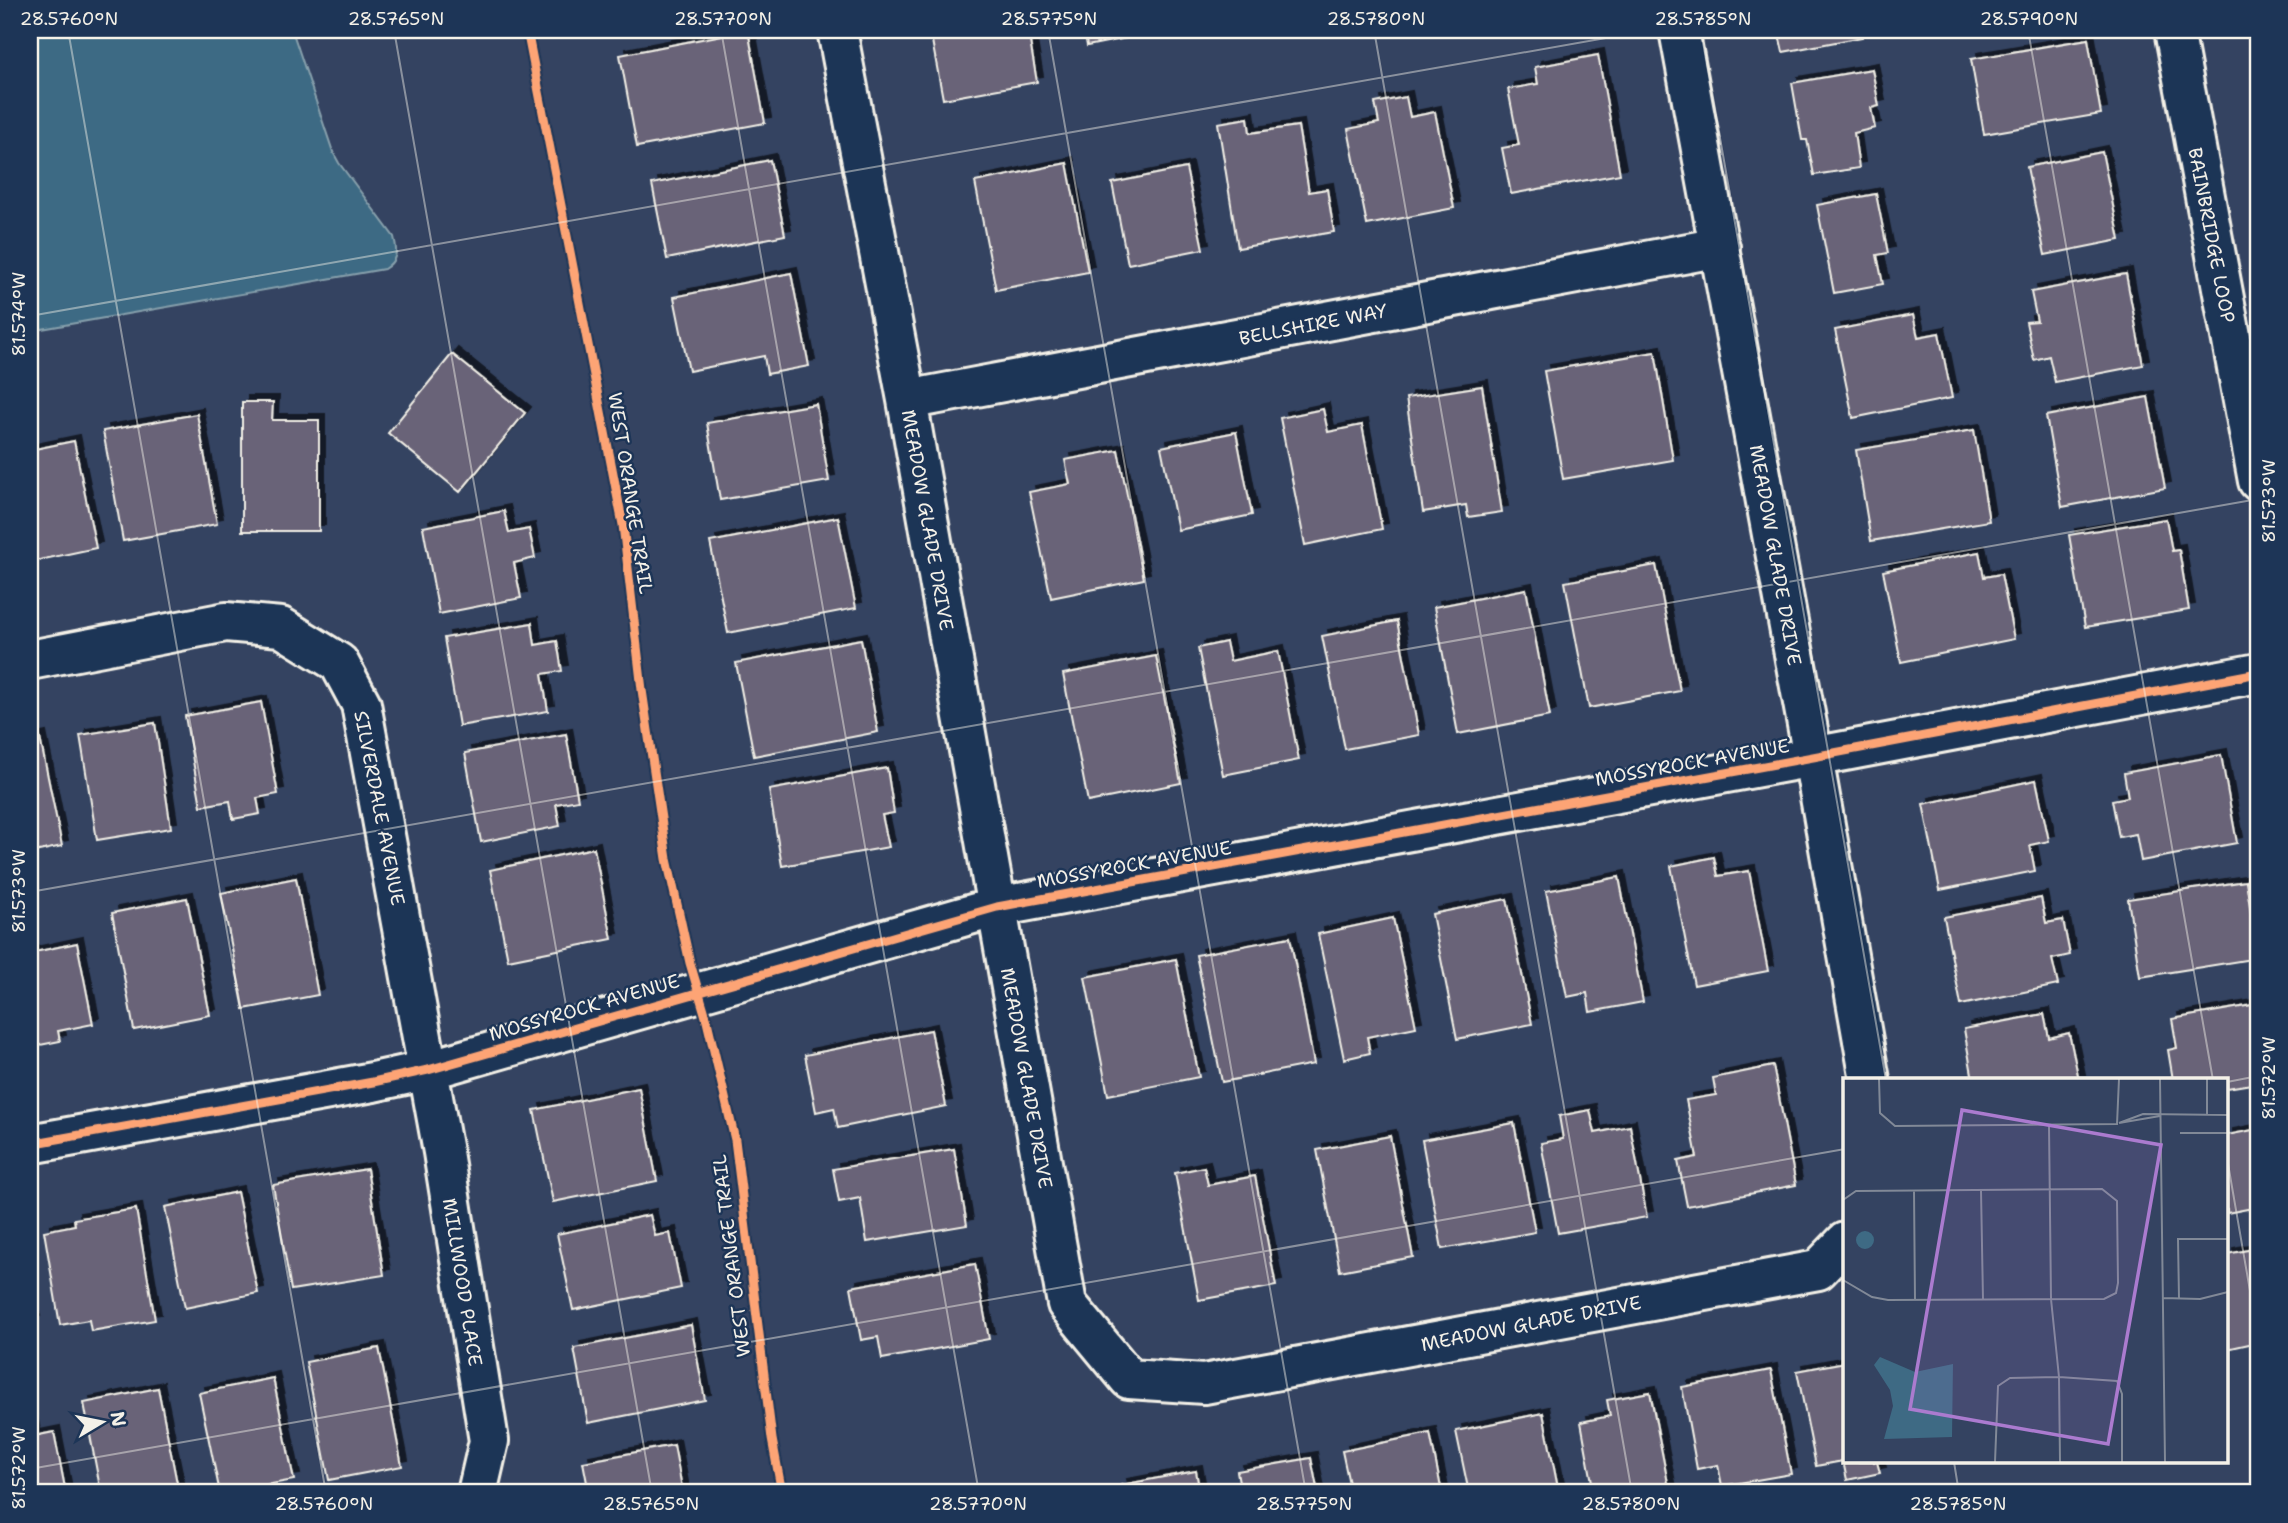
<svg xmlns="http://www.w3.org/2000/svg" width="2288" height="1523" viewBox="0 0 2288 1523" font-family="'Shantell Sans',sans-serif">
  <defs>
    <filter id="shadow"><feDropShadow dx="6" dy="-6" stdDeviation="0" flood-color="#0009"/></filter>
  </defs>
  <rect width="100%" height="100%" fill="#344361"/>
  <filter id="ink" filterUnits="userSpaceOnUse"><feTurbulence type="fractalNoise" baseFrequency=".0143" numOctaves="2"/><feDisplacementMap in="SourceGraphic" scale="14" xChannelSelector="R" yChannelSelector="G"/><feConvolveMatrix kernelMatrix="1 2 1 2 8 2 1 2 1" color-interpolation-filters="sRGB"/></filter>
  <g filter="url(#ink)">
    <path fill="#3e6a84" stroke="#87a0ac" stroke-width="2" d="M 30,30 L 292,30 L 333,152 L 339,163 L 394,237 C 398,252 397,261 384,269 L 30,331 Z"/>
    <path fill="#696478" stroke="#f4f1e8" stroke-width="2" filter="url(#shadow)" d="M 748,30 L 765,123 L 637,147 L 620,55 Z
      M 930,30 L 1028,30 L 1037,82 L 943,99 Z
      M 1084,30 L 1161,30 L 1162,31 L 1087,46 Z
      M 1778,30 L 1861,30 L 1862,37 L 1783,52 Z
      M 2088,39 L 2101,114 L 1984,134 L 1971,59 Z
      M 1598,55 L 1620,174 L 1511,194 L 1502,148 L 1519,145 L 1508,89 L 1538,84 L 1535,67 Z
      M 1872,69 L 1879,106 L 1871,108 L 1875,128 L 1854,133 L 1859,168 L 1814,175 L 1807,140 L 1802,140 L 1792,83 Z
      M 1406,97 L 1410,117 L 1435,112 L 1454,208 L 1367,225 L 1348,129 L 1379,123 L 1375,103 Z
      M 1248,118 L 1250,133 L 1298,126 L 1309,192 L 1327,189 L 1334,232 L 1238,248 L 1218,123 Z
      M 2102,152 L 2120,240 L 2045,255 L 2027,167 Z
      M 770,160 L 785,235 L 667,259 L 652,184 Z
      M 1067,163 L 1088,272 L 996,290 L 975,182 Z
      M 1186,168 L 1203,249 L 1128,264 L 1112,183 Z
      M 1876,194 L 1888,253 L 1877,255 L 1883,284 L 1834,293 L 1817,205 Z
      M 791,273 L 809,366 L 767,374 L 764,356 L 689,371 L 674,297 Z
      M 2126,274 L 2143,365 L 2055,382 L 2049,356 L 2034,360 L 2026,322 L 2037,321 L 2031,292 Z
      M 1913,315 L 1918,337 L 1939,333 L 1952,398 L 1853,418 L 1835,330 Z
      M 1655,352 L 1673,460 L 1563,479 L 1544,371 Z
      M 452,354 L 525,413 L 460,492 L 388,433 Z
      M 1482,386 L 1502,512 L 1468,517 L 1466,505 L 1423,512 L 1406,398 Z
      M 2148,397 L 2165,488 L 2062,507 L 2046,416 Z
      M 242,402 L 273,402 L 272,420 L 319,420 L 319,531 L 242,531 Z
      M 816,404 L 829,481 L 720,500 L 707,423 Z
      M 1323,409 L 1328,432 L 1362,425 L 1382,529 L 1305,545 L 1280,418 Z
      M 197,414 L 217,524 L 123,541 L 103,431 Z
      M 1974,430 L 1989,521 L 1871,541 L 1856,450 Z
      M 1236,432 L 1252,515 L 1178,530 L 1161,447 Z
      M 74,441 L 96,548 L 30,562 L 30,450 Z
      M 1118,450 L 1144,579 L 1051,598 L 1029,492 L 1070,484 L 1065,460 Z
      M 504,511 L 509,533 L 529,529 L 535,558 L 514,563 L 521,598 L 439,614 L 423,527 Z
      M 838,517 L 856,608 L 728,633 L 710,542 Z
      M 2166,519 L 2172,551 L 2179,550 L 2189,610 L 2085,627 L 2069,535 Z
      M 1979,552 L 1984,577 L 2001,574 L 2014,639 L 1901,662 L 1883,571 Z
      M 1656,565 L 1680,691 L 1589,708 L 1565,582 Z
      M 1526,589 L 1550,716 L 1458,734 L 1434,607 Z
      M 1397,621 L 1419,735 L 1345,749 L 1322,636 Z
      M 532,623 L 535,645 L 557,641 L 562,671 L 542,674 L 548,711 L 459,726 L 444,638 Z
      M 861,639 L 878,732 L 754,756 L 736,663 Z
      M 1226,642 L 1230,661 L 1278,651 L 1299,760 L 1223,775 L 1198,648 Z
      M 1156,656 L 1181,783 L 1088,802 L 1063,674 Z
      M 261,702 L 278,794 L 257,798 L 260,814 L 233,819 L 230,801 L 201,806 L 185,716 Z
      M 155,723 L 171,828 L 97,840 L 80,735 Z
      M 566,734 L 578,800 L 556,804 L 560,826 L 481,842 L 465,753 Z
      M 40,738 L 62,846 L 30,853 L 30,740 Z
      M 2221,755 L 2237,843 L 2141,861 L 2136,834 L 2119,837 L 2112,800 L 2128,797 L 2124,773 Z
      M 887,768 L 894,813 L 882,815 L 889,847 L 782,866 L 769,790 Z
      M 2036,780 L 2049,841 L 2030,845 L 2035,871 L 1940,890 L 1923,804 Z
      M 594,848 L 612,939 L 508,960 L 490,870 Z
      M 1714,857 L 1718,876 L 1749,871 L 1768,971 L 1694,985 L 1671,866 Z
      M 1619,877 L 1643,1002 L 1590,1012 L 1587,993 L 1567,997 L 1546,891 Z
      M 296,878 L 318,995 L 244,1009 L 221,893 Z
      M 2246,881 L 2258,958 L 2140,977 L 2128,899 Z
      M 187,898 L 210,1015 L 134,1030 L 112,913 Z
      M 2041,898 L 2046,923 L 2063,920 L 2070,955 L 2052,959 L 2058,985 L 1961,1005 L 1944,917 Z
      M 1507,899 L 1532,1024 L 1457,1039 L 1432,914 Z
      M 1393,918 L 1416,1027 L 1367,1037 L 1370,1053 L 1344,1059 L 1318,934 Z
      M 1290,937 L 1314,1064 L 1222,1082 L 1196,955 Z
      M 77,943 L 93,1024 L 58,1031 L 60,1041 L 30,1047 L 30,953 Z
      M 1176,959 L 1199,1077 L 1108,1095 L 1085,977 Z
      M 2258,1004 L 2258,1083 L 2227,1088 L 2227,1080 L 2173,1080 L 2168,1050 L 2177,1048 L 2172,1019 Z
      M 2044,1014 L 2049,1038 L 2069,1033 L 2079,1080 L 1973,1080 L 1964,1029 Z
      M 931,1030 L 946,1106 L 838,1128 L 834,1108 L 816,1112 L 805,1055 Z
      M 1773,1066 L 1796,1185 L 1687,1206 L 1678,1161 L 1697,1157 L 1686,1100 L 1716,1095 L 1713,1078 Z
      M 639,1088 L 657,1181 L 553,1202 L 534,1110 Z
      M 1590,1110 L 1595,1133 L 1630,1126 L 1647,1217 L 1558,1233 L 1541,1143 L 1563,1139 L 1559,1116 Z
      M 1514,1123 L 1535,1232 L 1442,1249 L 1422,1140 Z
      M 2258,1129 L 2258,1207 L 2227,1213 L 2227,1135 Z
      M 1390,1136 L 1413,1257 L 1340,1271 L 1317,1150 Z
      M 954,1149 L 967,1225 L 867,1242 L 860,1198 L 839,1202 L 833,1169 Z
      M 1204,1167 L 1208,1185 L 1255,1176 L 1276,1286 L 1199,1300 L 1175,1173 Z
      M 367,1169 L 384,1275 L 291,1290 L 273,1185 Z
      M 237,1192 L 258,1293 L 185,1308 L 165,1207 Z
      M 136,1209 L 155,1320 L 91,1331 L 89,1320 L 60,1325 L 44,1231 L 75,1225 L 74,1219 Z
      M 650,1215 L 655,1236 L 670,1233 L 681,1288 L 573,1310 L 557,1234 Z
      M 2258,1248 L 2258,1342 L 2227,1349 L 2227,1254 Z
      M 975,1264 L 989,1339 L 882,1359 L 878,1337 L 861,1340 L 851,1287 Z
      M 30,1297 L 34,1322 L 30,1323 Z
      M 691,1325 L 705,1400 L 588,1423 L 574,1348 Z
      M 379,1348 L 402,1466 L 329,1480 L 306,1362 Z
      M 1845,1362 L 1845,1462 L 1877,1462 L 1880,1473 L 1847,1480 L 1843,1461 L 1816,1466 L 1797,1371 Z
      M 1771,1370 L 1791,1474 L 1722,1486 L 1718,1465 L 1697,1469 L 1682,1387 Z
      M 273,1378 L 294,1480 L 220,1493 L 199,1393 Z
      M 158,1388 L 179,1493 L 101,1493 L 84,1403 Z
      M 1650,1392 L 1670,1493 L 1594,1493 L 1581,1422 L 1610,1416 L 1607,1400 Z
      M 1543,1413 L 1559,1493 L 1469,1493 L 1456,1431 Z
      M 30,1417 L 34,1436 L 54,1432 L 66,1493 L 30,1493 Z
      M 1430,1433 L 1442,1493 L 1351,1493 L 1342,1451 Z
      M 674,1445 L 683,1493 L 589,1493 L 583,1462 Z
      M 1311,1458 L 1318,1493 L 1241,1493 L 1237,1471 Z
      M 1196,1471 L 1200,1493 L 1123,1493 L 1121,1485 Z"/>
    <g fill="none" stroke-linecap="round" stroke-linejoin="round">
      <defs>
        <path id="minor" d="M 837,30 L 907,400 L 1067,1304 L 1129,1379 L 1204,1384 L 1818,1270 L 1845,1242
          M 1679,30 L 1813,757 L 1870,1080
          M 2174,30 L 2258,481
          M 907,400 L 1720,247
          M 30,660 L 226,622 L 281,627 L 339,663 L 361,704 L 443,1152 L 489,1441 L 477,1493
          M 30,1144 L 373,1082 L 428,1070 L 997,907 L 1813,757 L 2258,673"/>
      </defs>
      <use href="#minor" stroke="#f4f1e8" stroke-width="44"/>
      <use href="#minor" stroke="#1d3557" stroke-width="38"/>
      <defs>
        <path id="cycleway" d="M 527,30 L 623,525 L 642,690 L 667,859 L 690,963 L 706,1017 L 735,1140 L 772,1439 L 782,1493
          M 30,1144 L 373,1082 L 428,1070 L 997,907 L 1813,757 L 2258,673"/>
      </defs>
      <use href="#cycleway" stroke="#1d3557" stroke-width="13"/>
      <use href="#cycleway" stroke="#fda474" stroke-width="9"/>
    </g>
  </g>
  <path fill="none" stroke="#f4f1e8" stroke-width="2" stroke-opacity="0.45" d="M 68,30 L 326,1493M 394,30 L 652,1493M 721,30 L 979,1493M 1048,30 L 1306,1493M 1374,30 L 1632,1493M 1701,30 L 1886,1080M 2028,30 L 2213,1080M 30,316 L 1651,30M 30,892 L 2258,499M 2227,1082 L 2258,1076M 2227,1158 L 2258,1337M 1954,1462 L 1959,1493M 30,1469 L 1845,1149"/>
  <g text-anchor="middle" stroke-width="5" stroke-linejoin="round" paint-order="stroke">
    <g font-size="19" fill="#f4f1e8" stroke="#1d3557">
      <text transform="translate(2212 235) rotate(79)" y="7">BAINBRIDGE LOOP</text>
      <text transform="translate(1313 324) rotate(-11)" y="7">BELLSHIRE WAY</text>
      <text transform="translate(631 493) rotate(81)" y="7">WEST ORANGE TRAIL</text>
      <text transform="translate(928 520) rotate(80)" y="7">MEADOW GLADE DRIVE</text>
      <text transform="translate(1776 555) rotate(80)" y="7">MEADOW GLADE DRIVE</text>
      <text transform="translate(1692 762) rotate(-10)" y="7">MOSSYROCK AVENUE</text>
      <text transform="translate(380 808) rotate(79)" y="7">SILVERDALE AVENUE</text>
      <text transform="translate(1134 864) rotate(-10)" y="7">MOSSYROCK AVENUE</text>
      <text transform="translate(584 1007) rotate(-16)" y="7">MOSSYROCK AVENUE</text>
      <text transform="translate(1027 1078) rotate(80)" y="7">MEADOW GLADE DRIVE</text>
      <text transform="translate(731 1256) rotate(-97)" y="7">WEST ORANGE TRAIL</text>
      <text transform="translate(463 1282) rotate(81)" y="7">MILLWOOD PLACE</text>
      <text transform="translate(1531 1323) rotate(-11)" y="7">MEADOW GLADE DRIVE</text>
    </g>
  </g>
  <g transform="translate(1843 1078)">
    <rect width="385" height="385" fill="#344361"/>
    <path d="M13 162a9 9 0 1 1 18 0a9 9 0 1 1-18 0ZM 37,279 L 72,294 L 110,286 L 109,359 L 41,361 L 50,328 L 47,312 L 31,287 Z" fill="#3e6a84"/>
    <path fill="none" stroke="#818997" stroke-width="2" d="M 36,1 L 37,35 L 52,48 L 274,46 L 276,1M 317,1 L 322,384M 364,37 L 364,1M 276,45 L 300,36 L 385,37M 276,45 L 317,38M 206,47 L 208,221 L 216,299 L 217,384M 337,55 L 385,55M 71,112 L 72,222M 138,112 L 140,222M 0,122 L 13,113 L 259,111 L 274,123 L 275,205 L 273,215 L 261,221 L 45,222 L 29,219 L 0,202M 320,220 L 357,221 L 385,214M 336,221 L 335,161 L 385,161M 152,384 L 155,308 L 167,300 L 216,299 L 274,303 L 279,316 L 279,384"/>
    <path fill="#ab7bcf" fill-opacity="0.15" stroke="#ab7bcf" stroke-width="3.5" d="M 119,32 L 318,67 L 265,366 L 67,331 Z"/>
    <rect width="385" height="385" fill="none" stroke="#f4f1e8" stroke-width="3.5"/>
  </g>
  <rect width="2288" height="1523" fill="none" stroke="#1d3557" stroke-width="77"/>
  <g transform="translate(102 1422) rotate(80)" stroke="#1d3557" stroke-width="5" paint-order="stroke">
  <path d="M0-5L12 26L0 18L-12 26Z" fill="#f4f1e8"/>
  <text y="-10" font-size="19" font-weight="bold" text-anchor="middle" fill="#f4f1e8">N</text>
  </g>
  <rect x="38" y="38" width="2212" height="1446" fill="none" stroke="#f4f1e8" stroke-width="2.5"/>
  <g font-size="18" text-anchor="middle" fill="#f4f1e8">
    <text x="69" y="25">28.5760°N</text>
    <text x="396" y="25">28.5765°N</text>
    <text x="723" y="25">28.5770°N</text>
    <text x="1049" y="25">28.5775°N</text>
    <text x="1376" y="25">28.5780°N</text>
    <text x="1703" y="25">28.5785°N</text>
    <text x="2029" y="25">28.5790°N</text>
    <text transform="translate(19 314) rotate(-90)" y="6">81.574°W</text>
    <text transform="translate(2269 501) rotate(-90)" y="6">81.573°W</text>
    <text transform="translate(19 891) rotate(-90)" y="6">81.573°W</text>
    <text transform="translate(2269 1078) rotate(-90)" y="6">81.572°W</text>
    <text transform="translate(19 1468) rotate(-90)" y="6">81.572°W</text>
    <text x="324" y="1510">28.5760°N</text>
    <text x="651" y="1510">28.5765°N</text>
    <text x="978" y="1510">28.5770°N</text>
    <text x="1304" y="1510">28.5775°N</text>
    <text x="1631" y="1510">28.5780°N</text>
    <text x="1958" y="1510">28.5785°N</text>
  </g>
</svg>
